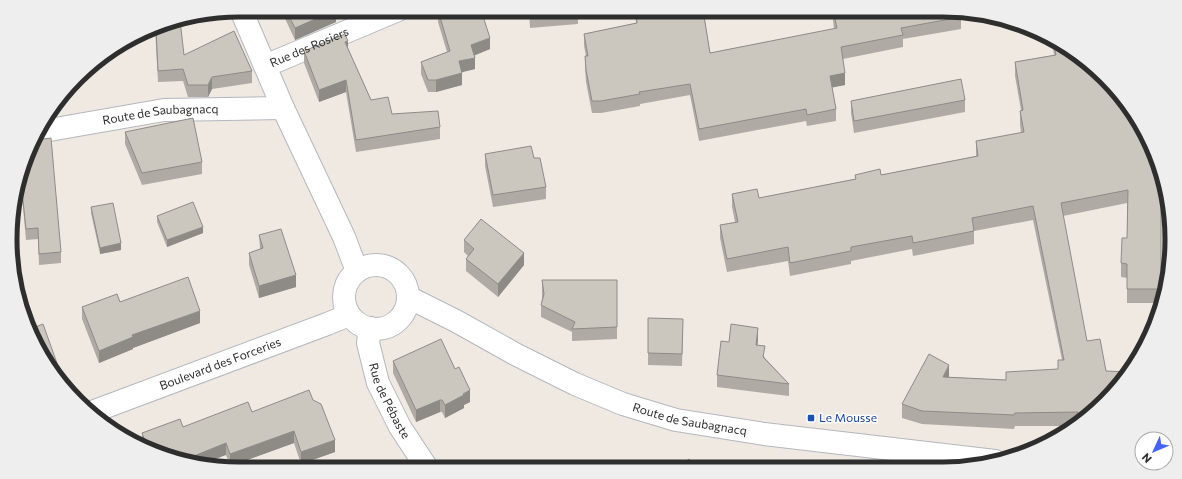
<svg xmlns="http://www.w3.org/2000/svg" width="1182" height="479" viewBox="0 0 1182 479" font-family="Commissioner,sans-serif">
  <rect width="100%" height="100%" fill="#efe9e1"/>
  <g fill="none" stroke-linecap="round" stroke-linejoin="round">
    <defs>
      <g id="minor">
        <path d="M 241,10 L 283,108 L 344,237 L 357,271"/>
        <path id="s1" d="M 265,66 L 398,10"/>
        <path id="s2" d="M 38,132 L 164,110 L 283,108"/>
        <circle cx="376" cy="297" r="32"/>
        <path id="s3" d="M 408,297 L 456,321 L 515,354 L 575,384 L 623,404 L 676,420 L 764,434 L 995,461"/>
        <path id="s4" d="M 370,328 L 368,343 L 378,383 L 400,427 L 427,468"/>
        <path id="s5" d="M 92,412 L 327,324 L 349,315"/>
      </g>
    </defs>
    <use href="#minor" stroke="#b4b7c1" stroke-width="24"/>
    <use href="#minor" stroke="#fff" stroke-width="22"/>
  </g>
  <path fill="#afaba4" d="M 281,10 L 344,10 L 336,14 L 336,22 L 295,40 Z
    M 438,10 L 490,49 L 474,55 L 475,69 L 461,72 L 462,85 L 436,92 L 428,92 L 421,74 L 421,62 L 447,52 L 438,22 Z
    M 529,10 L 578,10 L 578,24 L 530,28 Z
    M 635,10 L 711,10 L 710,13 L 704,14 L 710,53 L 834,29 L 833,20 L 833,10 L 942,10 L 961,17 L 961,29 L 903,39 L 903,47 L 843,59 L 845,85 L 832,87 L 836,109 L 836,121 L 807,126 L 806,121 L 699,141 L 690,95 L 640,104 L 640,106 L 601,113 L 592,113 L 586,82 L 585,68 L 585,56 L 586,56 L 584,46 L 584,34 L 636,23 Z
    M 166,22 L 184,55 L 252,71 L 252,83 L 212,89 L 208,97 L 188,97 L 183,81 L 158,82 L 155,28 Z
    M 1052,43 L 1094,67 L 1148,138 L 1164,196 L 1161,197 L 1161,303 L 1127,303 L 1127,278 L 1121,277 L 1121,263 L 1127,238 L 1127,203 L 1063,216 L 1094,412 L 1072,426 L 1015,426 L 1014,429 L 922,424 L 902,418 L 902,404 L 949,377 L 1006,380 L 1058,369 L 1062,360 L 1033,220 L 974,231 L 974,244 L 913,256 L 912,249 L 851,261 L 851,264 L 790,276 L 788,261 L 727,272 L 720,238 L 720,225 L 735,222 L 732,207 L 732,194 L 759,198 L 855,179 L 855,175 L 881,175 L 976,156 L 976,141 L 1021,133 L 1020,124 L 1020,111 L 1021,110 L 1015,76 L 1015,62 L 1054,55 Z
    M 348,49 L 371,100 L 392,114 L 440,127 L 440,139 L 356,152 L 346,92 L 319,102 L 304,63 L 304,51 Z
    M 965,100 L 965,112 L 854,133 L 851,113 L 851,101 Z
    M 125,132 L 202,162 L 202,174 L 142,185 L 125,144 Z
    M 35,140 L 61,252 L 61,263 L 39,265 L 38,239 L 26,240 L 21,184 Z
    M 485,154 L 546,187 L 546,199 L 493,207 L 485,166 Z
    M 91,207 L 121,250 L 100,254 L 91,213 Z
    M 157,216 L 203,233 L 167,247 L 157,222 Z
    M 259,235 L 296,287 L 259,298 L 249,265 L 249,253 L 260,249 Z
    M 464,240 L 524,265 L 498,297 L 466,271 L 466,259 L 468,256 L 464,252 Z
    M 542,280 L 617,280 L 617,339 L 572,341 L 572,332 L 541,317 L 541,305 L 542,299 Z
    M 120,302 L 200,323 L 133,348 L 133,349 L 99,363 L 82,319 L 82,307 Z
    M 648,318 L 683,331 L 682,366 L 648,365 Z
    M 758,340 L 757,345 L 765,358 L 789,384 L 789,396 L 717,387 L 717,375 L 729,342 Z
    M 393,361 L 470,402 L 464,405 L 464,408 L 445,418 L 442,412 L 440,412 L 416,422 L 393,373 Z
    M 313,400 L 335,452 L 301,464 L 294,443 L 230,466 L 226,455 L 166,457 L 142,444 L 142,433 L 183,427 L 252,412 Z"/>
  <path fill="#8e8b86" d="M 333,10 L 344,10 L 336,14 L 336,22 L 295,40 L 295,28 Z
    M 490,38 L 490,49 L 471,57 L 471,45 Z
    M 348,41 L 348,53 L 345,42 Z
    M 475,58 L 475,69 L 459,73 L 459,61 Z
    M 462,73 L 462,85 L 436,92 L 436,80 Z
    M 845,73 L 845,85 L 830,88 L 830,76 Z
    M 212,77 L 212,89 L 208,97 L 208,85 Z
    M 346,80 L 346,92 L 319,102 L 319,90 Z
    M 203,227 L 203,233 L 167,247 L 167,240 Z
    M 121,243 L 121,250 L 100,254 L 100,248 Z
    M 524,253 L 524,265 L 498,297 L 498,284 Z
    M 296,275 L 296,287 L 259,298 L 259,286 Z
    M 200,311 L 200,323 L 133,348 L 133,349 L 99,363 L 99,351 L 132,335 Z
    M 758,328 L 758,340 L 756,357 L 756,345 Z
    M 949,365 L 949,378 L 943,377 Z
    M 58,366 L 58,374 L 53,368 Z
    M 470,390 L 470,402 L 464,405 L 464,408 L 445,418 L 445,405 Z
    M 440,400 L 440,412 L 416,422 L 416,410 Z
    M 294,431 L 294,443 L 230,466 L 230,454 Z
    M 335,440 L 335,452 L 301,464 L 301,452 Z
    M 226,443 L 226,455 L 205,463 L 184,460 Z"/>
  <path fill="#cbc7bf" stroke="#8e8b86" d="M 286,10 L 336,10 L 295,28 Z
    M 438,10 L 481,10 L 490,38 L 471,45 L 475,58 L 459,61 L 462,73 L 436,80 L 428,80 L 421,62 L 450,51 Z
    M 530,10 L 578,10 L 578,12 L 530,16 Z
    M 636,10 L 703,10 L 710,53 L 837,28 L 833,10 L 942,10 L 960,13 L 961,17 L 901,28 L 903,35 L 841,47 L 845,73 L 830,76 L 836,109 L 807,115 L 806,109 L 699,129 L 690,84 L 639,92 L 640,94 L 601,101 L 592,101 L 586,70 L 585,56 L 588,56 L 584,34 L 637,23 Z
    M 180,20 L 184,55 L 234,31 L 252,71 L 212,77 L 208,85 L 188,85 L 183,69 L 158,71 L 156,28 L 166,22 Z
    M 345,34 L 348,41 L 345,42 L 371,100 L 388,97 L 392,114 L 438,111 L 440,127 L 356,140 L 346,80 L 319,90 L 304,51 Z
    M 1054,44 L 1094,67 L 1148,138 L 1161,185 L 1161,289 L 1127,289 L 1127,264 L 1121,263 L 1122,238 L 1127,238 L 1128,190 L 1061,203 L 1087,341 L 1100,339 L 1106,371 L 1129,372 L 1094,412 L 1078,415 L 1078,412 L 1015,413 L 1014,415 L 922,411 L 902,404 L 929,354 L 949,365 L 943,377 L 1006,380 L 1006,372 L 1058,369 L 1058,360 L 1064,360 L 1033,206 L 972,218 L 974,231 L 913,243 L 912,236 L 851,247 L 851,251 L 790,263 L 788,247 L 727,259 L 720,225 L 738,222 L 732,194 L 757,189 L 759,198 L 856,179 L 855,175 L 880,169 L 881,175 L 978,156 L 976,141 L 1024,132 L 1020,111 L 1023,110 L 1015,62 L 1056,55 Z
    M 961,79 L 965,100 L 854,121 L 851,101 Z
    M 193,118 L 202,162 L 142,173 L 125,132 Z
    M 51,138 L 61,252 L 39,254 L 38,228 L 26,229 L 21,182 L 35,140 Z
    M 531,146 L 534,158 L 540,158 L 546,187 L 493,195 L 485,154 Z
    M 193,202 L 203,227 L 167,240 L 157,216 Z
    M 113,203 L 121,243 L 100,248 L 91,207 Z
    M 481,219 L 524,253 L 498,284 L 466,259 L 474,249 L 464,240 Z
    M 281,229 L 296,275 L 259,286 L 249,253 L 263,248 L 259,235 Z
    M 188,277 L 200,311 L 132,335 L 133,337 L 99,351 L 82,307 L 117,294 L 120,302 Z
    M 542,280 L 617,280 L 617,327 L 572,329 L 575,322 L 541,305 L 544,294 Z
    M 648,318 L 683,319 L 682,354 L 648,353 Z
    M 43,324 L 58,366 L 53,368 L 41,354 L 31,329 Z
    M 731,324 L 758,328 L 756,345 L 765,346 L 763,357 L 789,384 L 717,375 L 721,341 L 729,342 Z
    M 441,339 L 455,369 L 459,367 L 470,390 L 463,394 L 464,395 L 445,405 L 442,400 L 440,400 L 416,410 L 393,361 Z
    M 309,390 L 313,400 L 321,404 L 335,440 L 301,452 L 294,431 L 230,454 L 226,443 L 184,460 L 166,457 L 147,447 L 142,433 L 180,419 L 183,427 L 248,402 L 252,412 Z
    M 689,459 L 695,468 L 677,468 Z
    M 358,461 L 363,469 L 347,469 Z"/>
  <rect fill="#1a4fb4" stroke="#fff" stroke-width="1.5" x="807" y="414" width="8" height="8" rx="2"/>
  <g text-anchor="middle" stroke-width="3" stroke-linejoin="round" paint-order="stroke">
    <g font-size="12" fill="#2e2e2e" stroke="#fff">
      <text dy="4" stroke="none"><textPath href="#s1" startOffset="48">Rue des Rosiers</textPath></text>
      <text dy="4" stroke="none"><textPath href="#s2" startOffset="124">Route de Saubagnacq</textPath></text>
      <text dy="4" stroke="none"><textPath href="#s5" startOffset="137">Boulevard des Forceries</textPath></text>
      <text dy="4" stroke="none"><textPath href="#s4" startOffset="77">Rue de Pébaste</textPath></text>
      <text dy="4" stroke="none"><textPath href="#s3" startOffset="309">Route de Saubagnacq</textPath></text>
    </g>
    <g font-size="12" fill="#164399" stroke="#fff" text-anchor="start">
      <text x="819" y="422">Le Mousse</text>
    </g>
  </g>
  <path d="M0 0H1182V479H0ZM239 17H943A222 222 0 0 1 1165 239V240A222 222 0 0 1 943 462H239A222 222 0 0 1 17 240V239A222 222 0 0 1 239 17Z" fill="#eee" fill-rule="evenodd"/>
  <path fill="none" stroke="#2e2e2e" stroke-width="5" d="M239 17H943A222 222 0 0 1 1165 239V240A222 222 0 0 1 943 462H239A222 222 0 0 1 17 240V239A222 222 0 0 1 239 17Z"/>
  <g transform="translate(1154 451) rotate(226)"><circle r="19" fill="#ffffff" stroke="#ababab"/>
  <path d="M0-3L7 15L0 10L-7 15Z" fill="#4264fb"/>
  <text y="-6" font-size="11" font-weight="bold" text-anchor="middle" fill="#2e2e2e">N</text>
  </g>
</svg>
